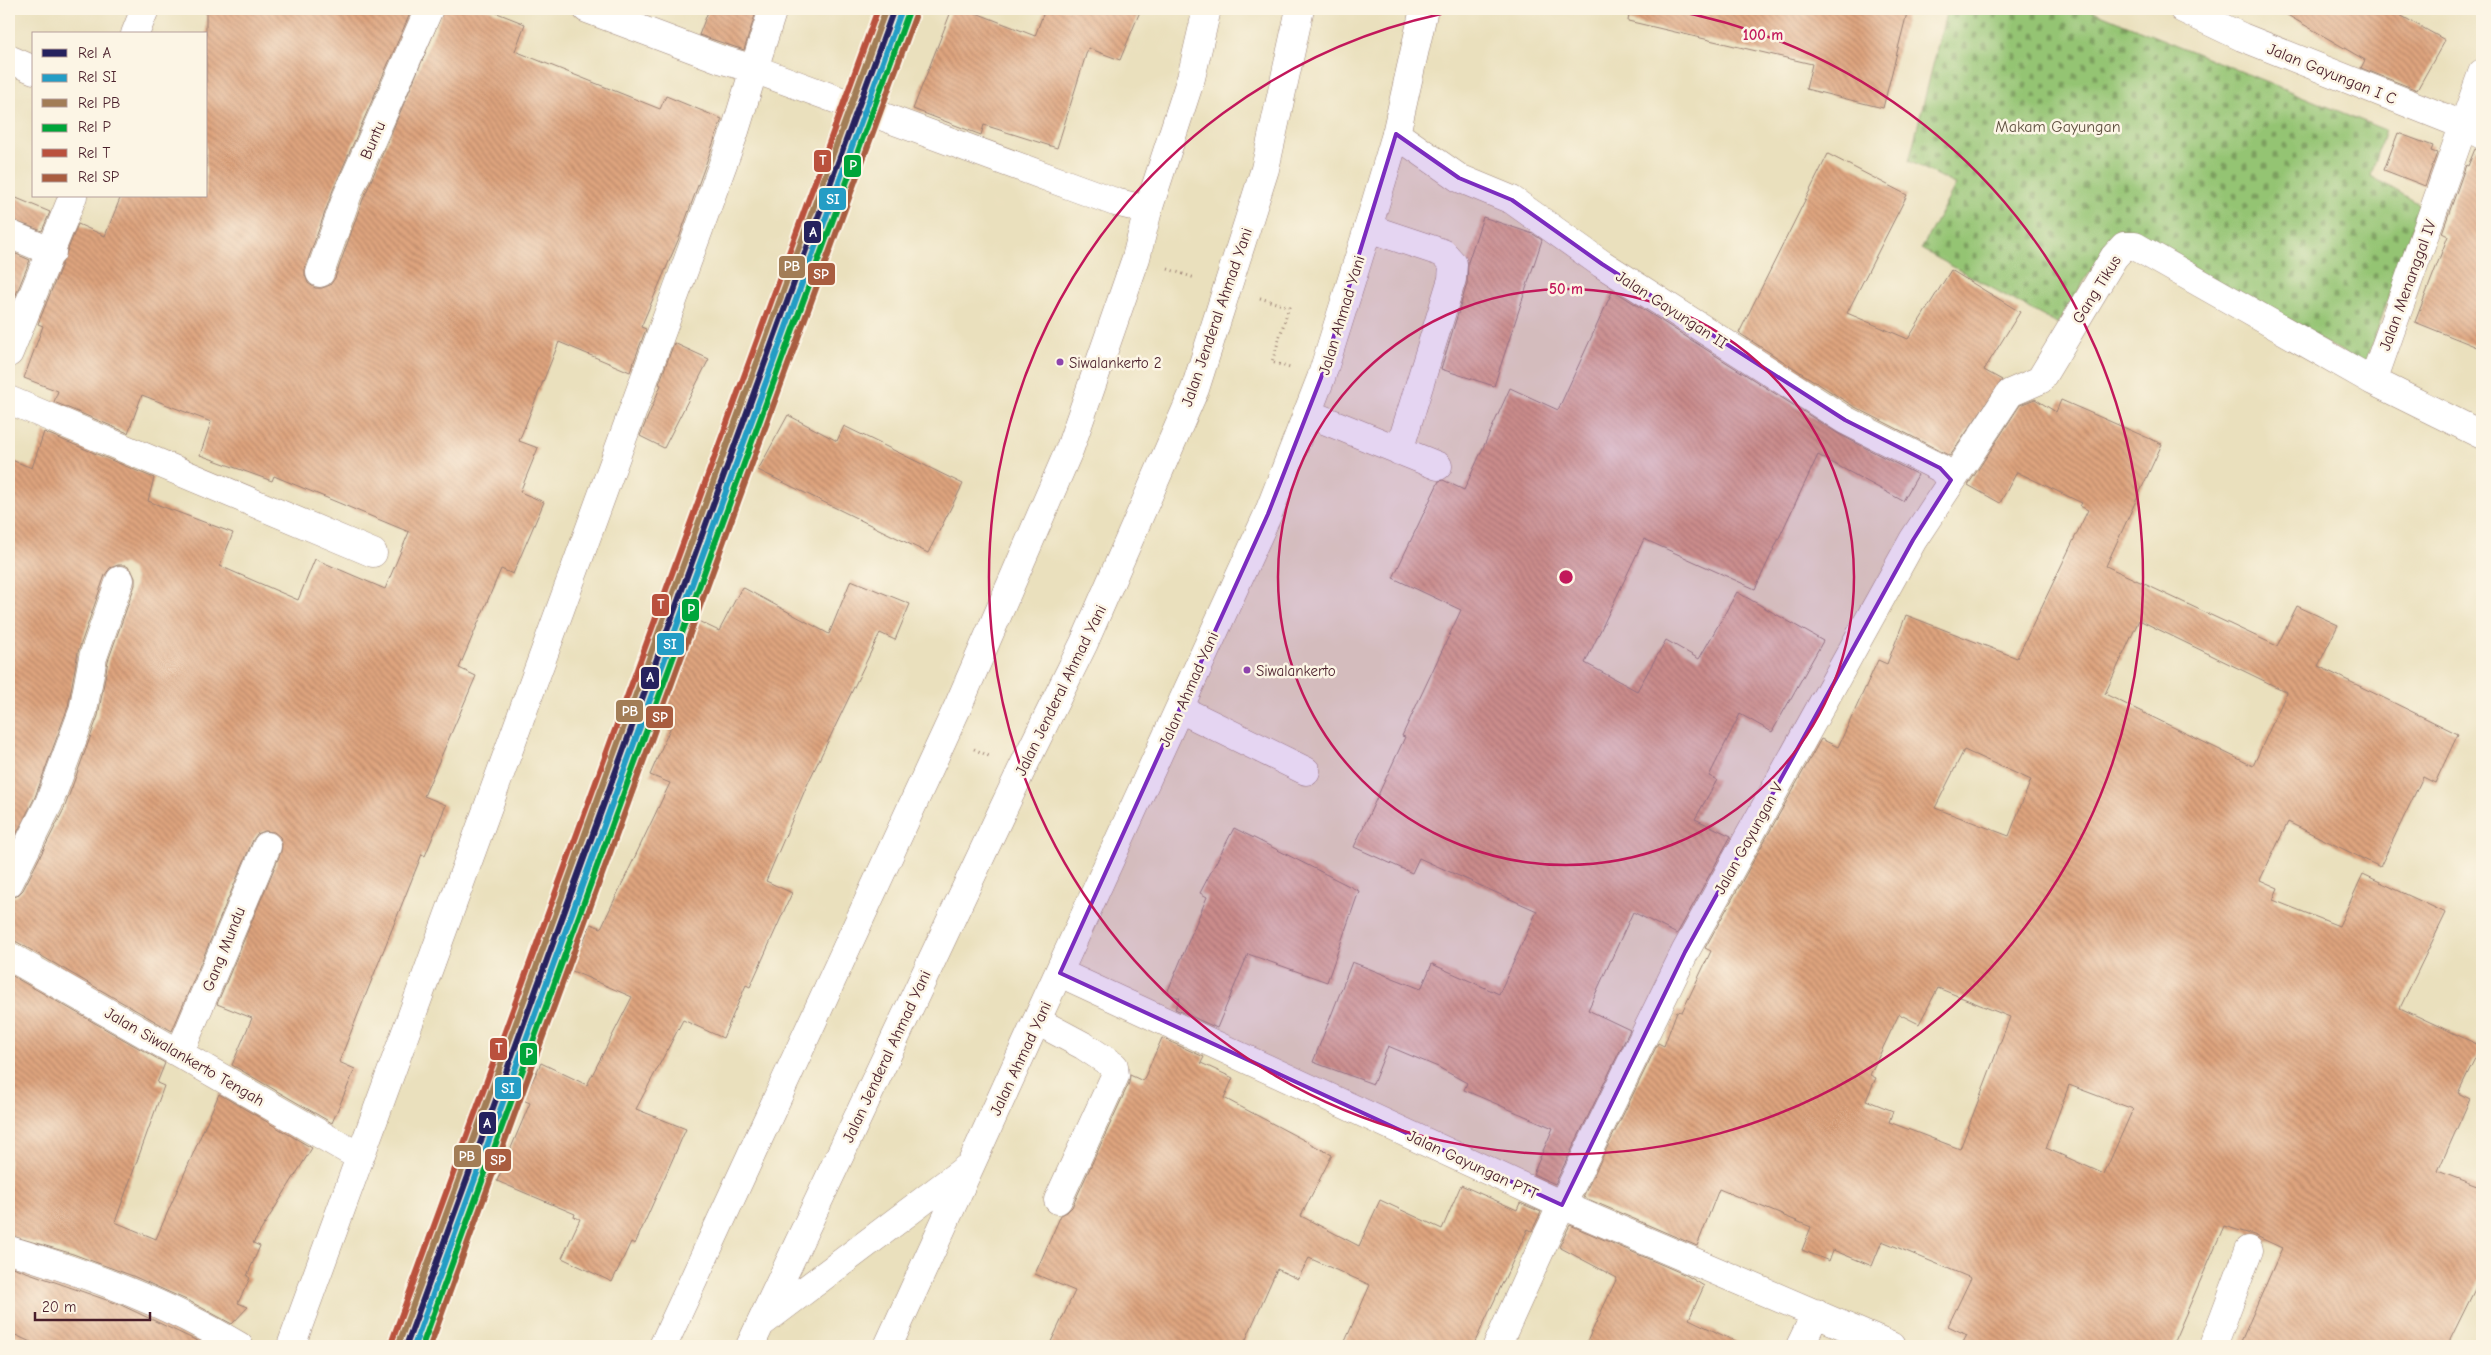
<svg xmlns="http://www.w3.org/2000/svg" width="2491" height="1355" viewBox="0 0 2491 1355" font-family="'Comic Neue',sans-serif">
  <defs>
    <pattern id="cemetery-stones" width="16" height="16" patternUnits="userSpaceOnUse" patternTransform="scale(1.25)"><rect width="16" height="16" fill="#94c473"/><path d="M2 7V4a2 2 0 0 1 4 0v3zM10 15v-3a2 2 0 0 1 4 0v3z" fill="#7b9f5f"/></pattern>
    <pattern id="building-back-hatch" width="6" height="6" patternUnits="userSpaceOnUse" patternTransform="scale(1.25)"><rect width="6" height="6" fill="#dea47e"/><path d="M-1 5l2 2M0 0l6 6M5-1l2 2" fill="none" stroke="#b68567"/></pattern>
  </defs>
  <rect width="100%" height="100%" fill="#fcf5e5"/>
  <filter id="ink" filterUnits="userSpaceOnUse"><feTurbulence type="fractalNoise" baseFrequency=".02" numOctaves="2"/><feDisplacementMap in="SourceGraphic" scale="10" xChannelSelector="R" yChannelSelector="G"/><feConvolveMatrix kernelMatrix="1 2 1 2 8 2 1 2 1" color-interpolation-filters="sRGB"/></filter>
  <filter id="wash" filterUnits="userSpaceOnUse"><feTurbulence type="fractalNoise" baseFrequency=".0096" numOctaves="4" result="noise"/><feDisplacementMap in="SourceGraphic" scale="20" xChannelSelector="R" yChannelSelector="G"/><feGaussianBlur stdDeviation="1.12" result="paint"/><feColorMatrix in="noise" values="0 0 0 0 0 0 0 0 0 0 0 0 0 0 0 0 0 1.4 0 .05"/><feComposite in="paint" operator="in"/></filter>
  <g filter="url(#wash)">
    <rect width="100%" height="100%" fill="#eae0bd"/>
    <path fill="url(#cemetery-stones)" stroke="#6f724f" d="M 1947,9 L 2088,9 L 2385,130 L 2371,176 L 2421,205 L 2365,365 L 2118,228 L 2057,324 L 1921,249 L 1956,185 L 1909,161 Z"/>
    <g id="blocks">
      <path fill="url(#building-back-hatch)" fill-rule="evenodd" d="M 206,9 L 412,9 L 333,190 L 305,268 L 305,275 L 308,283 L 315,288 L 322,288 L 330,285 L 335,278 L 362,202 L 444,9 L 487,9 L 525,24 L 515,51 L 660,109 L 666,96 L 722,119 L 679,238 L 641,327 L 646,329 L 630,372 L 559,342 L 519,441 L 538,448 L 520,492 L 544,502 L 513,574 L 501,569 L 459,668 L 476,676 L 424,796 L 446,805 L 425,856 L 422,854 L 339,1062 L 355,1069 L 332,1123 L 232,1065 L 252,1018 L 217,1004 L 281,852 L 282,844 L 280,837 L 274,832 L 265,831 L 257,834 L 253,840 L 172,1031 L 17,942 L 9,940 L 9,898 L 17,896 L 23,890 L 64,809 L 98,716 L 108,661 L 135,585 L 135,578 L 131,569 L 125,565 L 118,565 L 110,568 L 105,575 L 78,652 L 68,707 L 35,797 L 9,849 L 9,459 L 32,468 L 44,432 L 154,478 L 148,501 L 233,533 L 220,566 L 298,600 L 315,559 L 385,589 L 409,532 L 274,476 L 272,481 L 200,455 L 211,422 L 142,395 L 128,433 L 54,402 L 58,391 L 24,378 L 43,326 L 38,324 L 78,224 L 105,236 L 121,196 L 206,196 Z
        M 709,9 L 757,9 L 744,50 L 699,35 Z
        M 952,9 L 966,9 L 1035,36 L 1045,9 L 1141,9 L 1120,60 L 1088,48 L 1057,148 L 984,125 L 981,135 L 913,109 Z
        M 1630,9 L 1908,9 L 1883,108 L 1806,89 L 1812,64 L 1628,21 Z
        M 2277,9 L 2389,9 L 2445,40 L 2417,90 L 2361,68 L 2365,60 Z
        M 2398,133 L 2433,146 L 2431,151 L 2437,153 L 2425,186 L 2384,170 Z
        M 2475,149 L 2482,151 L 2482,349 L 2415,322 L 2448,236 L 2442,233 L 2466,165 L 2468,166 Z
        M 1828,154 L 1907,195 L 1847,313 L 1908,339 L 1951,270 L 2020,312 L 1984,370 L 2002,380 L 1950,456 L 1853,406 L 1739,333 Z
        M 9,195 L 50,212 L 42,231 L 9,219 Z
        M 1483,217 L 1533,234 L 1542,240 L 1494,386 L 1441,369 L 1467,284 L 1468,262 Z
        M 9,251 L 30,260 L 9,312 Z
        M 1613,290 L 1837,433 L 1918,475 L 1903,501 L 1818,455 L 1755,589 L 1644,539 L 1585,663 L 1637,691 L 1666,640 L 1699,659 L 1737,592 L 1823,641 L 1772,732 L 1740,714 L 1709,776 L 1717,780 L 1695,819 L 1731,836 L 1677,934 L 1633,912 L 1588,1010 L 1630,1030 L 1555,1184 L 1533,1174 L 1553,1128 L 1464,1090 L 1467,1083 L 1438,1067 L 1388,1046 L 1373,1084 L 1313,1062 L 1352,962 L 1421,989 L 1432,964 L 1499,994 L 1537,911 L 1419,858 L 1412,873 L 1354,847 L 1405,737 L 1402,736 L 1461,610 L 1393,578 L 1439,481 L 1443,480 L 1464,490 L 1510,388 L 1558,410 Z
        M 674,343 L 709,359 L 664,448 L 640,436 L 661,385 L 659,384 Z
        M 2035,399 L 2056,412 L 2061,400 L 2162,444 L 2106,566 L 2277,646 L 2297,606 L 2338,625 L 2318,666 L 2458,734 L 2435,783 L 2423,777 L 2380,867 L 2288,822 L 2260,880 L 2278,888 L 2273,900 L 2339,926 L 2363,874 L 2446,913 L 2400,1008 L 2481,1046 L 2458,1093 L 2470,1099 L 2438,1171 L 2482,1188 L 2482,1275 L 2447,1346 L 2239,1346 L 2282,1248 L 2254,1235 L 2224,1226 L 2172,1346 L 1961,1346 L 1967,1335 L 1948,1326 L 1971,1278 L 1882,1241 L 1872,1266 L 1833,1250 L 1829,1261 L 1802,1250 L 1811,1227 L 1719,1189 L 1697,1246 L 1583,1197 L 1658,1043 L 1664,1046 L 1677,1011 L 1682,1012 L 1711,951 L 1705,948 L 1821,739 L 1838,747 L 1878,660 L 1887,664 L 1906,615 L 2017,658 L 2088,510 L 2080,506 L 2082,503 L 2017,472 L 2000,503 L 1968,485 L 2020,405 ZM 2139,620 L 2287,692 L 2253,766 L 2105,694 ZM 1964,750 L 2031,780 L 2009,836 L 1935,808 ZM 1938,988 L 2010,1017 L 1960,1149 L 1889,1122 L 1893,1111 L 1866,1100 L 1876,1078 L 1870,1075 L 1899,1014 L 1919,1024 ZM 2069,1085 L 2133,1109 L 2104,1174 L 2046,1148 Z
        M 788,415 L 837,441 L 844,426 L 963,484 L 928,553 L 758,470 Z
        M 851,580 L 910,604 L 895,640 L 880,633 L 808,783 L 766,881 L 792,893 L 750,987 L 746,985 L 723,1038 L 683,1020 L 636,1109 L 686,1129 L 635,1244 L 631,1242 L 612,1282 L 562,1258 L 580,1219 L 574,1217 L 575,1214 L 497,1181 L 530,1103 L 523,1100 L 541,1063 L 587,1085 L 632,997 L 570,970 L 591,924 L 601,928 L 670,783 L 650,775 L 675,717 L 653,706 L 696,620 L 719,631 L 742,587 L 829,634 Z
        M 1234,828 L 1359,891 L 1327,982 L 1248,954 L 1217,1028 L 1175,1009 L 1180,998 L 1167,993 L 1207,897 L 1200,893 Z
        M 9,974 L 165,1063 L 157,1083 L 164,1086 L 115,1222 L 156,1239 L 219,1094 L 312,1148 L 253,1243 L 260,1246 L 247,1276 L 250,1278 L 238,1303 L 248,1307 L 232,1324 L 191,1302 L 133,1276 L 73,1254 L 9,1235 Z
        M 1162,1038 L 1204,1057 L 1201,1063 L 1233,1078 L 1224,1098 L 1332,1155 L 1301,1216 L 1359,1246 L 1380,1200 L 1442,1229 L 1461,1185 L 1517,1210 L 1520,1203 L 1541,1212 L 1532,1231 L 1528,1229 L 1473,1346 L 1343,1346 L 1370,1285 L 1309,1258 L 1298,1279 L 1277,1269 L 1243,1346 L 1049,1346 L 1075,1291 L 1035,1274 L 1061,1215 L 1067,1212 L 1072,1207 L 1129,1083 L 1130,1075 L 1143,1081 Z
        M 1570,1225 L 1686,1275 L 1704,1286 L 1689,1319 L 1745,1346 L 1585,1346 L 1617,1278 L 1559,1247 Z
        M 9,1266 L 121,1305 L 208,1346 L 39,1346 L 9,1332 Z"/>
    </g>
  </g>
  <g filter="url(#ink)">
    <use href="#blocks" fill-opacity="0" stroke="#9a8074" stroke-width="1"/>
    <g fill="none" stroke-linecap="round" stroke-linejoin="round">
      <defs>
        <path id="minor" d="M 2183,9 L 2242,37 L 2463,125 L 2482,135
          M 135,34 L 145,9
          M 9,59 L 34,70
          M 2482,73 L 2373,381 L 2482,435
          M 1396,134 L 1459,178 L 1512,200 L 1602,264 L 1845,420 L 1940,468 L 1951,480
          M 1368,228 L 1443,253 L 1453,264 L 1452,279 L 1399,451
          M 9,234 L 52,252
          M 320,273 L 347,196 L 429,9
          M 9,353 L 73,196
          M 9,400 L 373,553
          M 1307,413 L 1438,466
          M 1180,709 L 1306,771
          M 9,883 L 49,803 L 83,711 L 93,657 L 120,580
          M 9,956 L 360,1157
          M 1060,973 L 1562,1205 L 1891,1346
          M 1037,1021 L 1084,1046 L 1114,1066 L 1115,1076 L 1058,1200
          M 180,1052 L 267,846
          M 9,1250 C 88,1274 168,1303 239,1346
          M 291,1346 L 735,131 L 754,69 L 720,59 L 587,9
          M 1497,1346 L 1545,1240 L 1685,952 L 1913,540 L 2010,393 L 2040,380 L 2114,257 L 2124,246 L 2135,246 L 2373,381
          M 1800,1346 L 1816,1313
          M 2213,1346 L 2249,1250"/>
        <path id="major" d="M 773,9 L 754,69 L 1074,187 L 1115,202 L 1148,210"/>
        <path id="highway" d="M 763,1322 L 968,1167
          M 663,1346 L 959,704 L 1070,448 L 1136,258 L 1148,210 L 1191,78 L 1207,9
          M 750,1346 L 1021,771 L 1084,643 L 1195,389 L 1265,169 L 1300,9
          M 888,1346 L 1268,514 L 1321,378 L 1368,228 L 1396,134 L 1424,9"/>
      </defs>
      <use href="#minor" stroke="#9a8074" stroke-width="29"/>
      <use href="#major" stroke="#9a8074" stroke-width="29"/>
      <use href="#highway" stroke="#9a8074" stroke-width="29"/>
      <path stroke="#9a8074" stroke-width="3" stroke-dasharray="1 4" stroke-linecap="butt" d="M 1168,269 L 1195,278
        M 1260,298 L 1289,307 L 1272,362 L 1290,368
        M 974,749 L 991,757"/>
      <use href="#minor" stroke="#fff" stroke-width="28"/>
      <use href="#major" stroke="#fff" stroke-width="28"/>
      <use href="#highway" stroke="#fff" stroke-width="28"/>
      <defs>
        <path id="rail-1" d="M 406,1346 L 894,9"/>
        <path id="rail-2" d="M 414,1346 L 901,12"/>
        <path id="rail-3" d="M 399,1343 L 886,9"/>
        <path id="rail-4" d="M 422,1346 L 908,14"/>
        <path id="rail-5" d="M 392,1341 L 878,9"/>
        <path id="rail-6" d="M 430,1346 L 915,17"/>
      </defs>
      <use href="#rail-1" stroke="#fcf5e5" stroke-width="10"/>
      <use href="#rail-2" stroke="#fcf5e5" stroke-width="10"/>
      <use href="#rail-3" stroke="#fcf5e5" stroke-width="10"/>
      <use href="#rail-4" stroke="#fcf5e5" stroke-width="10"/>
      <use href="#rail-5" stroke="#fcf5e5" stroke-width="10"/>
      <use href="#rail-6" stroke="#fcf5e5" stroke-width="10"/>
      <use href="#rail-1" stroke="#26225e" stroke-width="6"/>
      <use href="#rail-2" stroke="#249dc5" stroke-width="6"/>
      <use href="#rail-3" stroke="#a27d56" stroke-width="6"/>
      <use href="#rail-4" stroke="#00a53a" stroke-width="6"/>
      <use href="#rail-5" stroke="#ba513d" stroke-width="6"/>
      <use href="#rail-6" stroke="#a95d40" stroke-width="6"/>
    </g>
  </g>
  <path fill="#7b2cbf" fill-opacity="0.2" stroke="#7b2cbf" stroke-width="4" stroke-linejoin="round" d="M 1396,134 L 1459,178 L 1512,200 L 1602,264 L 1845,420 L 1940,468 L 1951,480 L 1913,540 L 1685,952 L 1562,1205 L 1060,973 L 1268,514 L 1321,378 Z"/>
  <g fill="none" stroke="#c2185b" stroke-width="2.5">
    <circle cx="1566" cy="577" r="288"/>
    <path d="M1666 9A577 577 0 1 1 1466 9"/>
  </g>
  <g fill="#8e44ad" stroke="#fcf5e5" stroke-width="2">
    <circle cx="1060" cy="362" r="4.5"/>
    <circle cx="1247" cy="670" r="4.5"/>
  </g>
  <g text-anchor="middle" stroke-width="5" stroke-linejoin="round" paint-order="stroke">
    <g font-size="15" fill="#4a1f2b" stroke="#fcf5e5" text-anchor="start">
      <text x="1069" y="368">Siwalankerto 2</text>
      <text x="1256" y="676">Siwalankerto</text>
    </g>
    <g font-size="16" fill="#4a1f2b" stroke="#fcf5e5">
      <text transform="translate(2332 73) rotate(22)" y="6">Jalan Gayungan I C</text>
      <text transform="translate(372 140) rotate(-66)" y="6">Buntu</text>
      <text transform="translate(2407 285) rotate(-70)" y="6">Jalan Menanggal IV</text>
      <text transform="translate(2096 289) rotate(-58)" y="6">Gang Tikus</text>
      <text transform="translate(1672 309) rotate(33)" y="6">Jalan Gayungan II</text>
      <text transform="translate(1341 315) rotate(-73)" y="6">Jalan Ahmad Yani</text>
      <text transform="translate(1216 317) rotate(-71)" y="6">Jalan Jenderal Ahmad Yani</text>
      <text transform="translate(1188 689) rotate(-66)" y="6">Jalan Ahmad Yani</text>
      <text transform="translate(1060 690) rotate(-64)" y="6">Jalan Jenderal Ahmad Yani</text>
      <text transform="translate(1748 838) rotate(-61)" y="6">Jalan Gayungan V</text>
      <text transform="translate(223 949) rotate(-68)" y="6">Gang Mundu</text>
      <text transform="translate(185 1056) rotate(30)" y="6">Jalan Siwalankerto Tengah</text>
      <text transform="translate(886 1056) rotate(-65)" y="6">Jalan Jenderal Ahmad Yani</text>
      <text transform="translate(1020 1058) rotate(-65)" y="6">Jalan Ahmad Yani</text>
      <text transform="translate(1473 1164) rotate(25)" y="6">Jalan Gayungan PTT</text>
    </g>
    <g font-size="16" fill="#605141" stroke="#fcf5e5">
      <text x="2058" y="132">Makam Gayungan</text>
    </g>
  </g>
  <circle cx="1566" cy="577" r="8" fill="#c2185b" stroke="#fcf5e5" stroke-width="2.5"/>
  <g font-size="15" text-anchor="middle" font-weight="bold" fill="#c2185b" stroke="#fcf5e5" stroke-width="5" stroke-linejoin="round" paint-order="stroke">
    <text x="1763" y="40">100 m</text>
    <text x="1566" y="294">50 m</text>
  </g>
  <g stroke="#fcf5e5" stroke-width="2">
    <rect x="813" y="149" width="19" height="24" rx="5" fill="#ba513d"/>
    <rect x="843" y="154" width="19" height="24" rx="5" fill="#00a53a"/>
    <rect x="818" y="187" width="29" height="24" rx="5" fill="#249dc5"/>
    <rect x="803" y="220" width="19" height="24" rx="5" fill="#26225e"/>
    <rect x="778" y="255" width="28" height="24" rx="5" fill="#a27d56"/>
    <rect x="807" y="262" width="29" height="24" rx="5" fill="#a95d40"/>
    <rect x="651" y="593" width="19" height="24" rx="5" fill="#ba513d"/>
    <rect x="681" y="598" width="19" height="24" rx="5" fill="#00a53a"/>
    <rect x="656" y="632" width="29" height="24" rx="5" fill="#249dc5"/>
    <rect x="640" y="666" width="20" height="24" rx="5" fill="#26225e"/>
    <rect x="615" y="699" width="29" height="24" rx="5" fill="#a27d56"/>
    <rect x="645" y="705" width="29" height="24" rx="5" fill="#a95d40"/>
    <rect x="489" y="1037" width="19" height="24" rx="5" fill="#ba513d"/>
    <rect x="519" y="1042" width="19" height="24" rx="5" fill="#00a53a"/>
    <rect x="494" y="1076" width="28" height="24" rx="5" fill="#249dc5"/>
    <rect x="478" y="1111" width="19" height="24" rx="5" fill="#26225e"/>
    <rect x="453" y="1144" width="29" height="24" rx="5" fill="#a27d56"/>
    <rect x="484" y="1148" width="28" height="24" rx="5" fill="#a95d40"/>
  </g>
  <g font-size="14" text-anchor="middle" font-weight="bold" fill="#fff">
    <text x="823" y="165">T</text>
    <text x="853" y="170">P</text>
    <text x="833" y="204">SI</text>
    <text x="813" y="237">A</text>
    <text x="792" y="271">PB</text>
    <text x="821" y="279">SP</text>
    <text x="661" y="609">T</text>
    <text x="691" y="614">P</text>
    <text x="670" y="649">SI</text>
    <text x="650" y="682">A</text>
    <text x="630" y="716">PB</text>
    <text x="660" y="722">SP</text>
    <text x="499" y="1053">T</text>
    <text x="529" y="1058">P</text>
    <text x="508" y="1093">SI</text>
    <text x="487" y="1128">A</text>
    <text x="467" y="1161">PB</text>
    <text x="498" y="1165">SP</text>
  </g>
  <rect width="2491" height="1355" fill="none" stroke="#fcf5e5" stroke-width="30"/>
  <rect x="32" y="32" width="175" height="165" fill="#fcf5e5" stroke="#b59f9b"/>
  <rect x="42" y="49" width="25" height="8" fill="#26225e" stroke="#b59f9b"/>
  <text x="78" y="58" font-size="15" fill="#4a1f2b">Rel A</text>
  <rect x="42" y="74" width="25" height="8" fill="#249dc5" stroke="#b59f9b"/>
  <text x="78" y="82" font-size="15" fill="#4a1f2b">Rel SI</text>
  <rect x="42" y="99" width="25" height="8" fill="#a27d56" stroke="#b59f9b"/>
  <text x="78" y="108" font-size="15" fill="#4a1f2b">Rel PB</text>
  <rect x="42" y="124" width="25" height="8" fill="#00a53a" stroke="#b59f9b"/>
  <text x="78" y="132" font-size="15" fill="#4a1f2b">Rel P</text>
  <rect x="42" y="149" width="25" height="8" fill="#ba513d" stroke="#b59f9b"/>
  <text x="78" y="158" font-size="15" fill="#4a1f2b">Rel T</text>
  <rect x="42" y="174" width="25" height="8" fill="#a95d40" stroke="#b59f9b"/>
  <text x="78" y="182" font-size="15" fill="#4a1f2b">Rel SP</text>
  <path d="M35 1312v8h115v-8" fill="none" stroke="#4a1f2b" stroke-width="2.5"/>
  <text x="42" y="1312" font-size="15" fill="#4a1f2b" stroke="#fcf5e5" stroke-width="4" paint-order="stroke">20 m</text>
</svg>
